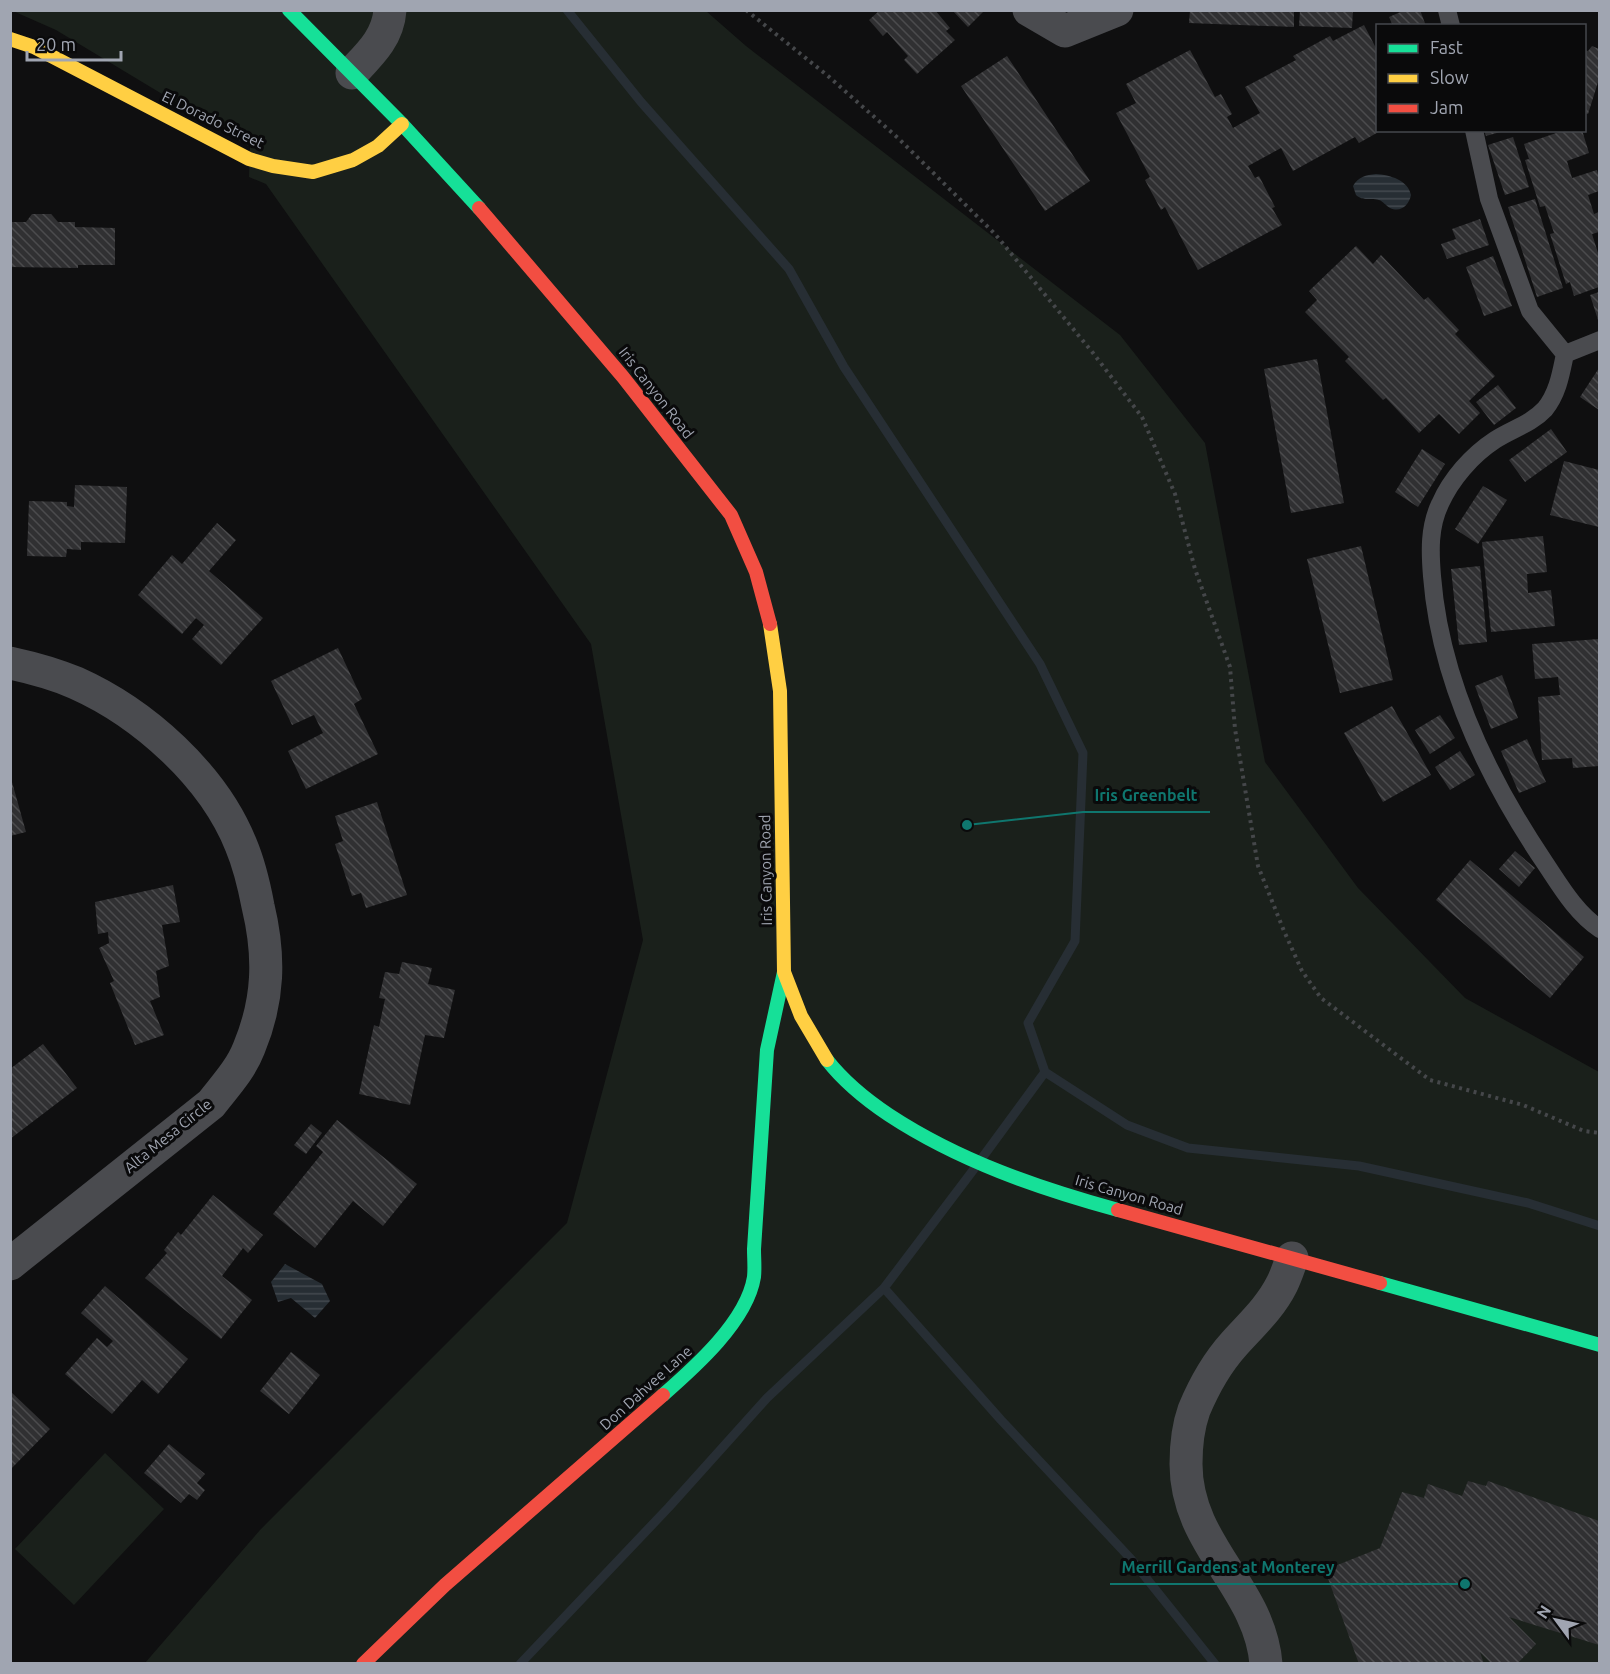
<svg xmlns="http://www.w3.org/2000/svg" width="1610" height="1674" viewBox="0 0 1610 1674" font-family="Ubuntu,sans-serif">
  <defs>
    <pattern id="water-rules" width="6" height="5" patternUnits="userSpaceOnUse" patternTransform="scale(1.5)"><rect width="6" height="5" fill="#272e34"/><path d="M0 2.5h6" fill="none" stroke="#43494f"/></pattern>
    <pattern id="building-back-hatch" width="6" height="6" patternUnits="userSpaceOnUse" patternTransform="scale(1.5)"><rect width="6" height="6" fill="#303032"/><path d="M-1 5l2 2M0 0l6 6M5-1l2 2" fill="none" stroke="#4b4b4d"/></pattern>
  </defs>
  <rect width="100%" height="100%" fill="#0f0f10"/>
  <path fill="#1a201b" d="M 13,11 L 706,11 L 746,46 L 1120,335 L 1205,443 L 1265,762 L 1358,888 L 1465,998 L 1599,1072 L 1599,1663 L 145,1663 L 260,1530 L 567,1223 L 643,940 L 591,644 L 266,184 L 249,177 L 250,147 L 56,30 Z
    M 105,1453 L 164,1509 L 74,1605 L 15,1549 Z"/>
  <path fill="url(#water-rules)" d="M 1376,174 C 1390,175 1408,180 1411,195 C 1409,205 1401,213 1390,208 C 1386,206 1383,201 1379,200 C 1370,197 1364,202 1356,195 L 1353,186 C 1358,177 1366,175 1376,174 Z
    M 285,1264 L 322,1284 L 330,1301 L 315,1318 L 291,1298 L 278,1302 L 271,1282 Z"/>
  <g fill="none" stroke-linecap="round" stroke-linejoin="round">
    <path stroke="#272e34" stroke-width="9" d="M 567,10 L 641,102 L 789,269 L 844,367 L 1040,664 L 1083,753 L 1075,941 L 1028,1023 L 1045,1072 L 1127,1125 L 1188,1148 L 1359,1166 L 1528,1203 L 1600,1226
      M 982,1158 L 1045,1072
      M 884,1288 L 1001,1420 L 1131,1559 L 1215,1664
      M 520,1664 L 669,1507 L 767,1398 L 884,1288 L 974,1169"/>
  </g>
  <path fill="url(#building-back-hatch)" d="M 880,10 L 935,10 L 950,28 L 946,31 L 955,40 L 917,74 L 904,60 L 908,56 L 887,32 L 883,36 L 869,20 Z
    M 952,10 L 985,10 L 968,27 Z
    M 1190,10 L 1294,10 L 1294,27 L 1189,23 Z
    M 1300,10 L 1353,10 L 1352,28 L 1299,26 Z
    M 1405,10 L 1420,10 L 1426,26 L 1393,26 L 1389,17 Z
    M 1364,25 L 1377,50 L 1377,130 L 1382,130 L 1359,143 L 1355,137 L 1293,171 L 1281,148 L 1248,166 L 1255,178 L 1259,176 L 1275,207 L 1272,208 L 1282,225 L 1198,270 L 1165,207 L 1161,210 L 1145,180 L 1150,177 L 1116,113 L 1136,103 L 1126,84 L 1190,50 L 1215,97 L 1221,94 L 1232,114 L 1227,117 L 1233,128 L 1260,113 L 1245,87 L 1296,60 L 1293,56 L 1330,36 L 1333,41 Z
    M 1592,46 L 1599,49 L 1599,79 L 1588,114 L 1584,113 L 1584,50 L 1588,51 Z
    M 1007,56 L 1090,181 L 1045,211 L 961,86 Z
    M 1484,130 L 1504,130 L 1504,131 L 1486,136 Z
    M 1565,130 L 1582,130 L 1589,153 L 1567,161 L 1572,178 L 1597,170 L 1599,178 L 1599,191 L 1588,195 L 1594,214 L 1599,212 L 1599,232 L 1592,234 L 1599,256 L 1599,287 L 1574,296 L 1570,282 L 1566,284 L 1550,234 L 1554,233 L 1545,206 L 1540,207 L 1525,160 L 1529,159 L 1524,144 Z
    M 1513,137 L 1529,187 L 1505,195 L 1488,145 Z
    M 1535,199 L 1563,288 L 1537,297 L 1508,207 Z
    M 32,214 L 51,214 L 58,222 L 75,222 L 75,227 L 115,228 L 115,265 L 78,265 L 78,268 L 10,267 L 10,222 L 26,222 Z
    M 1480,219 L 1489,245 L 1447,259 L 1441,244 L 1456,239 L 1452,229 Z
    M 1356,246 L 1373,264 L 1381,255 L 1424,300 L 1428,297 L 1459,330 L 1455,334 L 1495,376 L 1469,401 L 1480,413 L 1459,434 L 1439,414 L 1419,433 L 1386,398 L 1383,400 L 1345,361 L 1349,357 L 1305,312 L 1317,300 L 1309,291 Z
    M 1493,256 L 1512,306 L 1484,316 L 1466,267 Z
    M 1599,292 L 1599,323 L 1590,295 Z
    M 1317,359 L 1344,503 L 1291,513 L 1264,369 Z
    M 1599,368 L 1599,410 L 1580,397 Z
    M 1498,385 L 1516,408 L 1494,425 L 1476,402 Z
    M 1551,429 L 1567,452 L 1525,482 L 1509,460 Z
    M 1422,449 L 1445,464 L 1418,507 L 1395,492 Z
    M 1564,461 L 1599,470 L 1599,527 L 1550,515 Z
    M 75,485 L 127,487 L 125,543 L 81,542 L 81,550 L 67,549 L 66,557 L 27,556 L 29,501 L 67,502 L 67,506 L 74,507 Z
    M 1483,486 L 1507,500 L 1478,544 L 1455,529 Z
    M 217,523 L 236,540 L 209,571 L 263,618 L 221,665 L 192,639 L 204,625 L 196,618 L 182,634 L 138,595 L 172,555 L 182,564 Z
    M 1543,536 L 1547,572 L 1527,574 L 1528,593 L 1551,590 L 1555,626 L 1491,632 L 1482,542 Z
    M 1361,546 L 1393,680 L 1340,693 L 1307,559 Z
    M 1480,566 L 1487,642 L 1459,645 L 1451,569 Z
    M 1599,639 L 1599,766 L 1573,768 L 1572,758 L 1542,760 L 1538,697 L 1560,695 L 1558,677 L 1535,679 L 1532,644 Z
    M 338,648 L 362,699 L 354,704 L 378,754 L 306,789 L 288,751 L 323,733 L 314,715 L 292,725 L 271,681 Z
    M 1502,675 L 1518,718 L 1491,729 L 1475,686 Z
    M 1392,706 L 1431,775 L 1383,802 L 1344,733 Z
    M 1440,715 L 1455,738 L 1430,754 L 1415,730 Z
    M 1527,739 L 1546,782 L 1519,793 L 1501,751 Z
    M 1460,751 L 1475,775 L 1450,790 L 1435,767 Z
    M 10,775 L 26,832 L 10,836 Z
    M 377,802 L 407,895 L 366,908 L 361,893 L 352,896 L 335,844 L 343,841 L 335,816 Z
    M 1515,851 L 1535,868 L 1519,887 L 1499,869 Z
    M 1470,860 L 1584,957 L 1550,998 L 1436,900 Z
    M 173,885 L 180,922 L 162,925 L 169,966 L 156,971 L 160,997 L 150,1001 L 164,1035 L 135,1045 L 110,983 L 114,981 L 99,948 L 109,943 L 108,932 L 98,934 L 95,902 Z
    M 402,962 L 432,968 L 428,984 L 455,990 L 444,1038 L 425,1035 L 410,1105 L 359,1094 L 374,1025 L 379,1027 L 385,999 L 379,998 L 385,972 L 399,974 Z
    M 43,1044 L 77,1088 L 10,1139 L 10,1069 Z
    M 337,1120 L 417,1184 L 383,1226 L 353,1201 L 315,1248 L 273,1214 L 323,1152 L 316,1146 Z
    M 311,1124 L 322,1133 L 306,1154 L 294,1145 Z
    M 213,1195 L 263,1235 L 248,1253 L 243,1248 L 222,1276 L 252,1300 L 221,1339 L 145,1278 L 167,1253 L 164,1250 L 178,1232 L 181,1235 Z
    M 105,1286 L 188,1359 L 158,1394 L 142,1380 L 112,1414 L 65,1374 L 97,1338 L 107,1347 L 113,1341 L 81,1313 Z
    M 291,1352 L 320,1375 L 289,1414 L 260,1391 Z
    M 10,1391 L 50,1429 L 10,1470 Z
    M 169,1444 L 205,1474 L 197,1483 L 205,1490 L 197,1500 L 189,1494 L 181,1503 L 144,1473 Z
    M 1468,1481 L 1486,1486 L 1488,1481 L 1599,1521 L 1599,1645 L 1509,1617 L 1536,1644 L 1517,1664 L 1492,1664 L 1480,1652 L 1484,1664 L 1359,1664 L 1325,1570 L 1380,1548 L 1402,1492 L 1424,1498 L 1428,1484 L 1462,1496 Z"/>
  <g fill="none" stroke-linecap="round" stroke-linejoin="round">
    <path stroke="#45474a" stroke-width="4" stroke-dasharray="3 4.5" stroke-linecap="butt" d="M 746,10 L 828,76 L 898,138 L 995,234 L 1093,353 L 1142,417 L 1175,494 L 1195,569 L 1230,667 L 1235,729 L 1258,866 L 1284,931 L 1302,971 L 1321,998 L 1430,1080 L 1523,1105 L 1584,1131 L 1600,1133"/>
    <path stroke="#4a4b4f" stroke-width="18" d="M 1447,10 L 1451,26
      M 1474,130 L 1489,199 L 1530,311 L 1565,354 L 1600,340
      M 1565,354 C 1561,373 1558,393 1545,409 C 1531,424 1512,429 1495,440 C 1472,455 1451,479 1440,504 C 1429,527 1430,552 1432,576 C 1440,680 1487,777 1545,863 C 1561,887 1576,913 1600,929"/>
    <path stroke="#4a4b4f" stroke-width="33" d="M 1029,10 L 1065,31 L 1117,10
      M 352,73 C 369,55 388,38 390,10
      M 10,663 C 33,668 55,674 76,683 C 143,713 213,775 241,845 C 249,864 254,885 258,906 C 270,956 269,1000 249,1048 C 241,1069 225,1086 211,1104 L 10,1264
      M 1266,1664 C 1260,1587 1186,1546 1186,1464 C 1186,1446 1188,1427 1194,1410 C 1204,1386 1216,1364 1234,1344 C 1251,1325 1270,1308 1282,1284 C 1286,1276 1289,1267 1292,1258"/>
    <path stroke="#16e098" stroke-width="14" d="M 289,10 L 402,124 L 479,208
      M 827,1060 C 845,1083 865,1099 889,1115 C 959,1161 1038,1188 1118,1210
      M 1380,1283 L 1600,1345
      M 663,1395 C 695,1367 747,1321 754,1277 C 755,1268 754,1258 754,1249 L 767,1050 L 784,972"/>
    <path stroke="#ffcf43" stroke-width="14" d="M 10,39 L 34,47 L 249,159 L 273,166 L 313,172 L 353,160 L 378,146 L 402,124
      M 770,624 L 780,691 L 784,972 L 801,1016 L 827,1060"/>
    <path stroke="#f24e42" stroke-width="14" d="M 479,208 L 623,377 L 731,515 L 756,572 L 770,624
      M 1118,1210 L 1380,1283
      M 363,1664 L 445,1585 L 663,1395"/>
  </g>
  <g text-anchor="middle" stroke-width="6" stroke-linejoin="round" paint-order="stroke">
    <g font-size="15" fill="#a0a5b1" stroke="#0a0a0b">
      <text transform="translate(213 120) rotate(26)" y="5">El Dorado Street</text>
      <text transform="translate(656 393) rotate(52)" y="5">Iris Canyon Road</text>
      <text transform="translate(766 870) rotate(-91)" y="5">Iris Canyon Road</text>
      <text transform="translate(168 1136) rotate(-39)" y="5">Alta Mesa Circle</text>
      <text transform="translate(1129 1195) rotate(16)" y="5">Iris Canyon Road</text>
      <text transform="translate(646 1388) rotate(-42)" y="5">Don Dahvee Lane</text>
    </g>
  </g>
  <path fill="none" stroke="#0f766e" stroke-width="2" d="M967 825L1083 812H1210M1465 1584L1347 1584H1110"/>
  <g fill="#0f766e" stroke="#0a0a0b" stroke-width="2">
    <circle cx="967" cy="825" r="6"/>
    <circle cx="1465" cy="1584" r="6"/>
  </g>
  <g font-size="16" text-anchor="middle" font-weight="bold" fill="#0f766e" stroke="#0a0a0b" stroke-width="6" stroke-linejoin="round" paint-order="stroke">
    <text x="1146" y="801">Iris Greenbelt</text>
    <text x="1228" y="1573">Merrill Gardens at Monterey</text>
  </g>
  <rect width="1610" height="1674" fill="none" stroke="#a0a5b1" stroke-width="24"/>
  <rect x="1376" y="24" width="210" height="108" fill="#0a0a0b" stroke="#46484d" stroke-width="1.5"/>
  <rect x="1388" y="44" width="30" height="9" fill="#16e098" stroke="#46484d" stroke-width="1.5"/>
  <text x="1430" y="54" font-size="18" fill="#a0a5b1">Fast</text>
  <rect x="1388" y="74" width="30" height="9" fill="#ffcf43" stroke="#46484d" stroke-width="1.5"/>
  <text x="1430" y="84" font-size="18" fill="#a0a5b1">Slow</text>
  <rect x="1388" y="104" width="30" height="9" fill="#f24e42" stroke="#46484d" stroke-width="1.5"/>
  <text x="1430" y="114" font-size="18" fill="#a0a5b1">Jam</text>
  <g transform="translate(1556 1620) rotate(303)" stroke="#0a0a0b" stroke-width="4.5" paint-order="stroke">
  <path d="M0-4.5L10 22L0 15L-10 22Z" fill="#a0a5b1"/>
  <text y="-9" font-size="16" font-weight="bold" text-anchor="middle" fill="#a0a5b1">N</text>
  </g>
  <path d="M27 51v9h94v-9" fill="none" stroke="#a0a5b1" stroke-width="3"/>
  <text x="36" y="51" font-size="18" fill="#a0a5b1" stroke="#0a0a0b" stroke-width="4.5" paint-order="stroke">20 m</text>
</svg>
